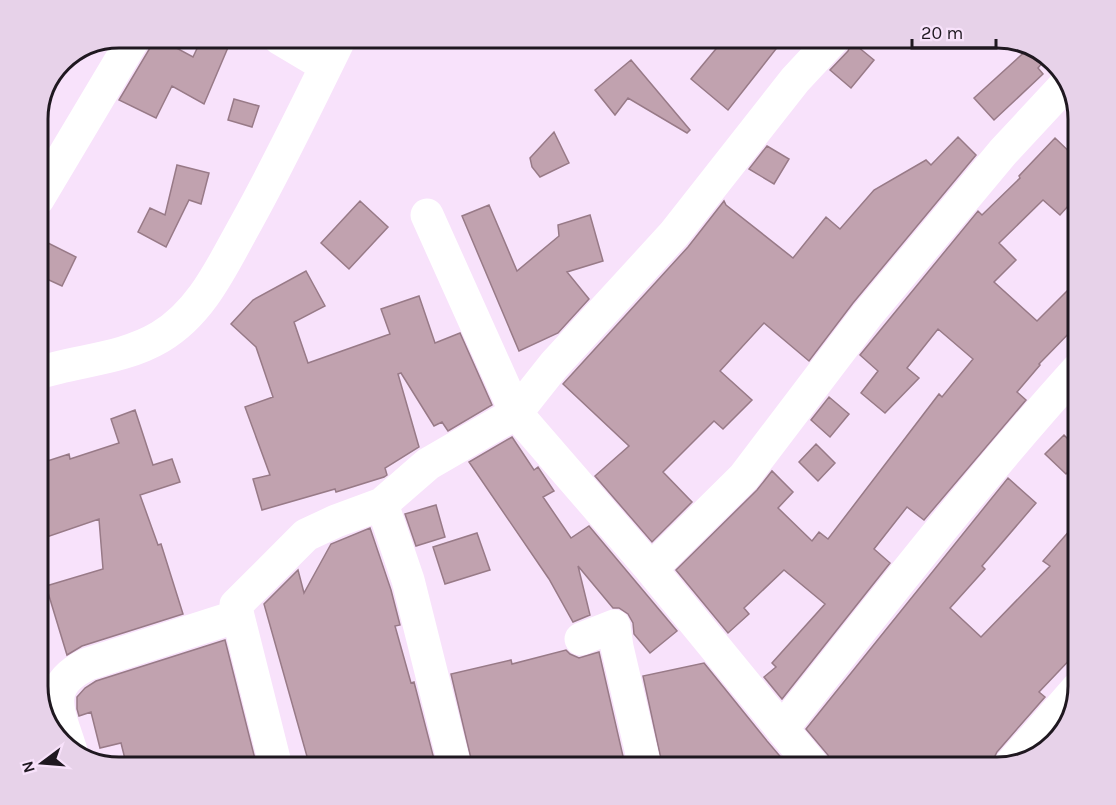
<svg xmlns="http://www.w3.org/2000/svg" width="1116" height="805" viewBox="0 0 1116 805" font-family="Karla,sans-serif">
  <rect width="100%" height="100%" fill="#f8e2fb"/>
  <path fill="#c1a2af" stroke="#987a87" stroke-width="1.5" d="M 153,38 L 158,38 L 193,57 L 202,38 L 232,38 L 204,104 L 172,86 L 156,118 L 119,100 L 150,48 Z
    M 725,38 L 762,38 L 776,49 L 728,110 L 691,79 Z
    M 852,42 L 874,60 L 851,88 L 830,70 L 848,51 Z
    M 1029,48 L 1048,56 L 1038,68 L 1043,74 L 994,120 L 974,98 Z
    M 631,60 L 690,130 L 687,133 L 628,98 L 615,115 L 595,90 Z
    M 234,99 L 259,106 L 252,127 L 228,120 Z
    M 554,132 L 569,163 L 540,177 L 532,167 L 530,158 Z
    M 958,137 L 976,155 L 853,303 L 809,361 L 764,323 L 720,371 L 752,400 L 723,429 L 714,421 L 663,472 L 692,502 L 652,542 L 595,476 L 629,446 L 563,384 L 688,247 L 724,201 L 726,205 L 793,258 L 826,217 L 840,229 L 874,190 L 926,160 L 931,165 Z
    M 1055,138 L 1078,160 L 1078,195 L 1060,215 L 1043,200 L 999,243 L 1016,260 L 994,282 L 1037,321 L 1078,280 L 1078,324 L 1039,364 L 1040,365 L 1017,392 L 1026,400 L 924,520 L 907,507 L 874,549 L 890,563 L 782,699 L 764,677 L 776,667 L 772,663 L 825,604 L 784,570 L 744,608 L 749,614 L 728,633 L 676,570 L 757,490 L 772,471 L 793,492 L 778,508 L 812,541 L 819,532 L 828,539 L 939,394 L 942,397 L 973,359 L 938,329 L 907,368 L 919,378 L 885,413 L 861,393 L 878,371 L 860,355 L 978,211 L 982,215 L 1020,178 L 1019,176 Z
    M 767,146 L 789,159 L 774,184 L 749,169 Z
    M 177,165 L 209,173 L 201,204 L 189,200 L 166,247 L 138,232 L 150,208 L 165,215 Z
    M 360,201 L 388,227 L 349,269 L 321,243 Z
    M 489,205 L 517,271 L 559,236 L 558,225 L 590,215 L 603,261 L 567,272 L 589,299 L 558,333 L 519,351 L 462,216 Z
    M 38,238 L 76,257 L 62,286 L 38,275 Z
    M 306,271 L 325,306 L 294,322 L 308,363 L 390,334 L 381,309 L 419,296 L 435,343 L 460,333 L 492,405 L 448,431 L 442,422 L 434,426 L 401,373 L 398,374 L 419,447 L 385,468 L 387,475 L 384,477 L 336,492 L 335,489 L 262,510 L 253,479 L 270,475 L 245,407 L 273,397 L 256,347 L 231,324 L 253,300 Z
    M 829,397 L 849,414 L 830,437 L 811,420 Z
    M 135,410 L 153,465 L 172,459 L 180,482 L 140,495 L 158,545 L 161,544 L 183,614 L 82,646 L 67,655 L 46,586 L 103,569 L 99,519 L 38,540 L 38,464 L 69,454 L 70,459 L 119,443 L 111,419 Z
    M 1064,435 L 1078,449 L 1078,461 L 1066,474 L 1045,454 Z
    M 512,437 L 534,470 L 538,467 L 554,491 L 543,497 L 571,538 L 589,526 L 677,631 L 650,653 L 634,634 L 633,623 L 628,614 L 619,608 L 613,608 L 578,566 L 590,615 L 573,622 L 549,579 L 469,462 Z
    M 816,444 L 835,463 L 818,481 L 799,462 Z
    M 1008,478 L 1036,503 L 982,566 L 985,569 L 950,608 L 981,637 L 1050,566 L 1043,561 L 1078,521 L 1078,651 L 1039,692 L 1045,697 L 997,752 L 993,760 L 993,768 L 832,768 L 828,755 L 806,729 Z
    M 436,505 L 445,537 L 416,546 L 405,514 Z
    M 370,528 L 391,590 L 400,625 L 395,626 L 411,683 L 414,682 L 436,767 L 310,767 L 264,604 L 298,570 L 304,593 L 331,544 Z
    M 477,533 L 490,570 L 445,584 L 433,547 Z
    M 225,640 L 257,767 L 193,767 L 192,761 L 166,767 L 127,767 L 121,743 L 100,748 L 91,712 L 79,716 L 77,709 L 77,697 L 85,688 L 96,681 Z
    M 566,650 L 570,654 L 579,658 L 599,652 L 625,765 L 613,768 L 473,767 L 451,674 L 511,660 L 512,664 Z
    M 704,663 L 767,741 L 790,768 L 663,768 L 643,676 Z"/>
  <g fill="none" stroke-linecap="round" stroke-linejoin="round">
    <path stroke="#fff" stroke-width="33" d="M 279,38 L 326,66
      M 38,199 L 134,38
      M 427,215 L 516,413 L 651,569 L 744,477 L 867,315 L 1003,152 L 1069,81
      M 38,373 C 79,360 123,359 160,337 C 202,312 222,266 245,225 C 279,164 309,101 340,38
      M 382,504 L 408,580 L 455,767
      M 651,569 L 782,729
      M 238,616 L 276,767
      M 581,639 L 614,626 L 617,647 L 645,767
      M 71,751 C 59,712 42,686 88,664 L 238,616 L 236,605 L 306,535 L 336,521 L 382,504 L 428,464 L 516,413 L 554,365 L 674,234 L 795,80 L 834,38
      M 1011,764 L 1078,688
      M 814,767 L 782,729 C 879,607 974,484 1078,369"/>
  </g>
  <path d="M0 0H1116V805H0ZM119 48H997A71 71 0 0 1 1068 119V686A71 71 0 0 1 997 757H119A71 71 0 0 1 48 686V119A71 71 0 0 1 119 48Z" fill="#e7d2e9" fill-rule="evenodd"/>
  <path fill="none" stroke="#1f1820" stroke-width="3" d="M119 48H997A71 71 0 0 1 1068 119V686A71 71 0 0 1 997 757H119A71 71 0 0 1 48 686V119A71 71 0 0 1 119 48Z"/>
  <g transform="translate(42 763) rotate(254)" stroke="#f8e2fb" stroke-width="4.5" paint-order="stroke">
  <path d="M0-4.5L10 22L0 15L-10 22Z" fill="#1f1820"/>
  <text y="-9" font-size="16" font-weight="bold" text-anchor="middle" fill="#1f1820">N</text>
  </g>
  <path d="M912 39v9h84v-9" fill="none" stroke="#1f1820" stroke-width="3"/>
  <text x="921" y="39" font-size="18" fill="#1f1820" stroke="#f8e2fb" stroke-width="4.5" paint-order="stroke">20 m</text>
</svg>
